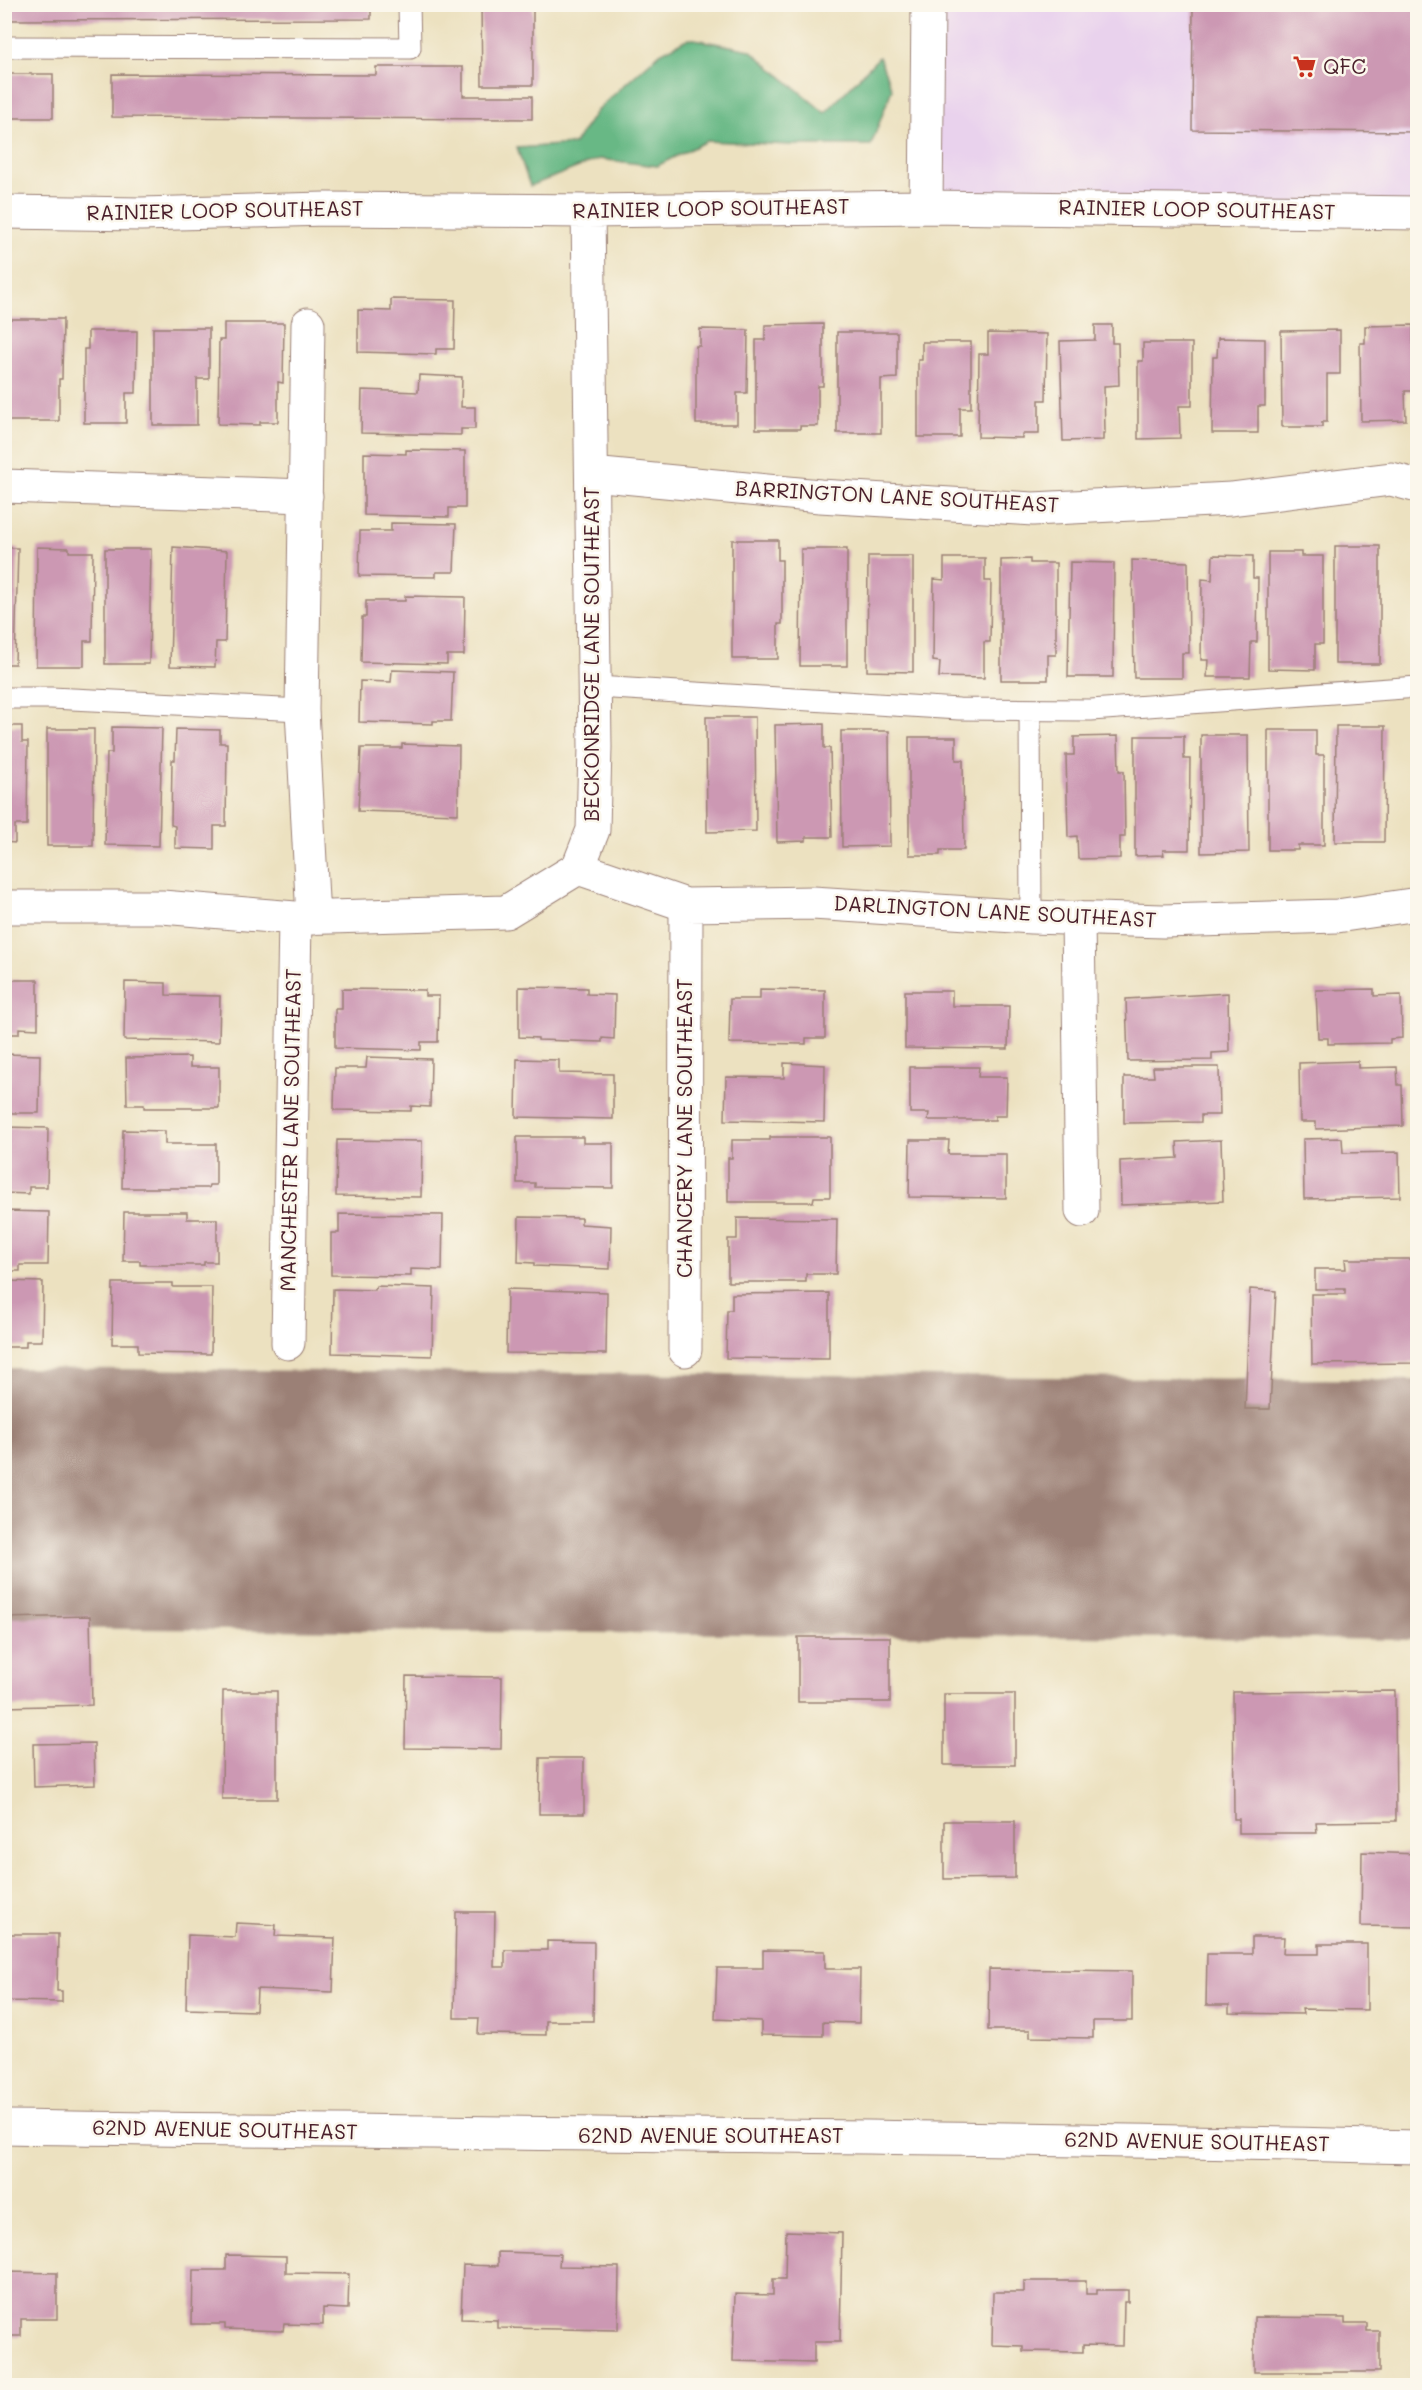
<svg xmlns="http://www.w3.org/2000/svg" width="1422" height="2390" viewBox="0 0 1422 2390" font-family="Mali,sans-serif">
  <rect width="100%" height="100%" fill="#fbf7ec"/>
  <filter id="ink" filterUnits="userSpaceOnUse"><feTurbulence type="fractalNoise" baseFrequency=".0167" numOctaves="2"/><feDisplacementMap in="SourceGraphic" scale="12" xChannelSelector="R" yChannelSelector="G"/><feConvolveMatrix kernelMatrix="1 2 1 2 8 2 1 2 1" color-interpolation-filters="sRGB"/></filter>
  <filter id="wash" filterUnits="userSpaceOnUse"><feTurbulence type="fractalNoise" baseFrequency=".008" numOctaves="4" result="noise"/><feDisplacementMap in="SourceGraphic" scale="24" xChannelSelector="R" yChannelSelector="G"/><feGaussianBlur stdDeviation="1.35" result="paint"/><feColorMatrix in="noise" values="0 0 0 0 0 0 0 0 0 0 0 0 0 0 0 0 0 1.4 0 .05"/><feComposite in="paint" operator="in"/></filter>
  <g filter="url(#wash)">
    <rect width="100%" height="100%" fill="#ece1c0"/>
    <path fill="#e9d2ed" d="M 928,5 L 1417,5 L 1417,212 L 926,207 Z"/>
    <path fill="#67b885" stroke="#586c58" stroke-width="1.5" d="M 689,38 L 750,50 L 825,113 L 879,57 L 892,89 L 871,145 L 790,145 L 706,141 L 657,166 L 599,159 L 530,186 L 517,148 L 574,144 L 598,109 L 660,53 Z"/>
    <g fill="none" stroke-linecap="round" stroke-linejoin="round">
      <path stroke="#9b8076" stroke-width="260" d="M 4,1498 L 1418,1510"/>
    </g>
    <g id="blocks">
      <path fill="#cc98b3" d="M 4,4 L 371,4 L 371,19 L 4,20 Z
        M 481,4 L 533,4 L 533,85 L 482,85 Z
        M 1193,4 L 1418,4 L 1418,132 L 1192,130 Z
        M 376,67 L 463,67 L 463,96 L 532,96 L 532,119 L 112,117 L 112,74 L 376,75 Z
        M 4,74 L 53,74 L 53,118 L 4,118 Z
        M 391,299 L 455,300 L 454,349 L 436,349 L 436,354 L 358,352 L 358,310 L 391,311 Z
        M 4,319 L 63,319 L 62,379 L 59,379 L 59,421 L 4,421 Z
        M 224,323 L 284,323 L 283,383 L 278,382 L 278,422 L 260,422 L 260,425 L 218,424 L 219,340 L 224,340 Z
        M 823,324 L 823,386 L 818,386 L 818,426 L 800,426 L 800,429 L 756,429 L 756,340 L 765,340 L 765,325 Z
        M 1095,325 L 1112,325 L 1112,343 L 1118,343 L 1119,385 L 1104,386 L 1105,433 L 1103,433 L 1103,440 L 1063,441 L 1060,341 L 1095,340 Z
        M 1413,325 L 1413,391 L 1405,391 L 1406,420 L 1361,421 L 1360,343 L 1365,343 L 1365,326 Z
        M 153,328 L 209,328 L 209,379 L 197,379 L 197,425 L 153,425 Z
        M 700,329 L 748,330 L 747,393 L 737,393 L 737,424 L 696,424 L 696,346 L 700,346 Z
        M 1340,330 L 1340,374 L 1327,374 L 1327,422 L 1322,422 L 1322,427 L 1282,427 L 1281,331 Z
        M 88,331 L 137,331 L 136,393 L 126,393 L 126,423 L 84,423 L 84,349 L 88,349 Z
        M 837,332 L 897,332 L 897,378 L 881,379 L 881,433 L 837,433 Z
        M 988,333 L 1047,334 L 1046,400 L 1039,400 L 1039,434 L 1022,434 L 1022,438 L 978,437 L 979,354 L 988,354 Z
        M 1218,338 L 1265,339 L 1265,406 L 1258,406 L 1258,433 L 1212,433 L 1213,357 L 1217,357 Z
        M 922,342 L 971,342 L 971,408 L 960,408 L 960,437 L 918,437 L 918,360 L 922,360 Z
        M 1143,343 L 1192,343 L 1192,406 L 1179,406 L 1180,438 L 1138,439 L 1138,361 L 1143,361 Z
        M 419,375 L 462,377 L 461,407 L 475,407 L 475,429 L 461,429 L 461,435 L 361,433 L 362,390 L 418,392 Z
        M 406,450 L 465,451 L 465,508 L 449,508 L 449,517 L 364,515 L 364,453 L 406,454 Z
        M 391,523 L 456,524 L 454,572 L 436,572 L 436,577 L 359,576 L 360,531 L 391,531 Z
        M 732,540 L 778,540 L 778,560 L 782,560 L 782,624 L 778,624 L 778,659 L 732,659 Z
        M 1335,546 L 1380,546 L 1380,664 L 1335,664 Z
        M 37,547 L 69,548 L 69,552 L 93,552 L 92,641 L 84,641 L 84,666 L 36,666 Z
        M 173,547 L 227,551 L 225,642 L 216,642 L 215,667 L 170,666 Z
        M 4,548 L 18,548 L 15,664 L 4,664 Z
        M 105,549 L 151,549 L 149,664 L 105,664 Z
        M 801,549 L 847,549 L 847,666 L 800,666 Z
        M 1268,552 L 1301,552 L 1301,556 L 1323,556 L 1323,644 L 1315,644 L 1315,670 L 1268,669 Z
        M 1213,555 L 1253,556 L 1253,578 L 1258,578 L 1257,642 L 1251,642 L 1250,677 L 1207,677 L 1208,660 L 1201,660 L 1202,579 L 1212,580 Z
        M 868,556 L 913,556 L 913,672 L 867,671 Z
        M 944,558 L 985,558 L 985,581 L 991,581 L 990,642 L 984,642 L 984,678 L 939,677 L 940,662 L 933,661 L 934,579 L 944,580 Z
        M 1030,559 L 1030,563 L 1056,563 L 1056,655 L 1048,655 L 1048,680 L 1001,680 L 1001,560 Z
        M 1132,560 L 1188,562 L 1189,653 L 1182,653 L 1182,678 L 1134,678 Z
        M 1070,562 L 1114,563 L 1113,677 L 1068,677 Z
        M 405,596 L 465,597 L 464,655 L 447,655 L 447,664 L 361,662 L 362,617 L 366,617 L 366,601 L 405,601 Z
        M 392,670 L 453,672 L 451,721 L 433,721 L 433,724 L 359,722 L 360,681 L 391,682 Z
        M 706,717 L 755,717 L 756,831 L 707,832 Z
        M 824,724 L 824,748 L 830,748 L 832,837 L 806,837 L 806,841 L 777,842 L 775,725 Z
        M 4,726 L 22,726 L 22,742 L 28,742 L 27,825 L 15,825 L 15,843 L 4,842 Z
        M 1336,726 L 1385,726 L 1384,842 L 1335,842 Z
        M 112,727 L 162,728 L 159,846 L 105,845 L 107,753 L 112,753 Z
        M 47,729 L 94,729 L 93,846 L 47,846 Z
        M 176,729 L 220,730 L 220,743 L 227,743 L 226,826 L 214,826 L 214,849 L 175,848 L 175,826 L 171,825 L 172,760 L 175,760 Z
        M 1268,730 L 1316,730 L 1316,755 L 1324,755 L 1324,845 L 1298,845 L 1298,850 L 1268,850 Z
        M 841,731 L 889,731 L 890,846 L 842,847 Z
        M 1201,735 L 1248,735 L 1249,852 L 1201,853 Z
        M 1118,736 L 1119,771 L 1124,771 L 1125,837 L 1120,837 L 1120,858 L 1078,859 L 1077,836 L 1068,837 L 1066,755 L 1074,755 L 1074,737 Z
        M 1135,736 L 1184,736 L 1184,759 L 1190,759 L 1189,850 L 1163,850 L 1164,855 L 1135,856 Z
        M 909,737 L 956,737 L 956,760 L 963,760 L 964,850 L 940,850 L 940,855 L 909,855 Z
        M 402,744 L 459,746 L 458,814 L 358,811 L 361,748 L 402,748 Z
        M 4,980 L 38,980 L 38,1029 L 19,1028 L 19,1034 L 4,1034 Z
        M 125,982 L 166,983 L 166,995 L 220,996 L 219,1042 L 124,1040 Z
        M 519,987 L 587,988 L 587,994 L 615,995 L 614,1039 L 602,1038 L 602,1042 L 538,1040 L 538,1038 L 519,1037 Z
        M 342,989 L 425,990 L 425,996 L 439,996 L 438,1042 L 421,1042 L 421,1050 L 335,1048 L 335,1009 L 342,1009 Z
        M 760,989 L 825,990 L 825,1038 L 806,1038 L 806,1044 L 729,1043 L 730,999 L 760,999 Z
        M 1374,989 L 1374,996 L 1401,995 L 1402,1038 L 1390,1039 L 1390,1043 L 1328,1044 L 1328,1038 L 1318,1038 L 1316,990 Z
        M 905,991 L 952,991 L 952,1006 L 1009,1006 L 1008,1049 L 905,1048 Z
        M 1228,993 L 1229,1052 L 1212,1053 L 1212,1060 L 1128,1061 L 1126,999 Z
        M 4,1054 L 40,1055 L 39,1113 L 4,1113 Z
        M 190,1057 L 190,1067 L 219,1067 L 219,1108 L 144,1108 L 144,1105 L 127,1105 L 126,1058 Z
        M 367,1057 L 431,1059 L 430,1107 L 411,1106 L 411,1111 L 334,1110 L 335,1068 L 366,1068 Z
        M 517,1059 L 559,1060 L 559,1073 L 613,1074 L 613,1119 L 516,1117 Z
        M 1358,1061 L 1358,1068 L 1397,1067 L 1398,1085 L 1402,1085 L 1403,1126 L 1316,1129 L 1316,1122 L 1300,1122 L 1299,1063 Z
        M 784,1063 L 825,1065 L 824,1122 L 725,1120 L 726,1077 L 784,1078 Z
        M 910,1067 L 979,1067 L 978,1077 L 1007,1077 L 1006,1116 L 995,1116 L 995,1120 L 928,1120 L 929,1113 L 910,1113 Z
        M 1153,1067 L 1219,1067 L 1220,1115 L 1201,1115 L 1201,1122 L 1124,1123 L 1124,1077 L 1154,1077 Z
        M 4,1127 L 48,1128 L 47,1187 L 29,1187 L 29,1194 L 4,1193 Z
        M 123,1130 L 165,1131 L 165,1144 L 216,1144 L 216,1185 L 209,1185 L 208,1188 L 122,1188 Z
        M 517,1137 L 583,1137 L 583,1143 L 613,1143 L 613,1188 L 535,1187 L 535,1183 L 517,1183 Z
        M 770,1137 L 830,1137 L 830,1197 L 814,1197 L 813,1202 L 728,1202 L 728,1158 L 732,1158 L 732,1140 L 770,1140 Z
        M 1342,1138 L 1343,1153 L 1399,1152 L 1400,1197 L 1304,1199 L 1303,1139 Z
        M 337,1140 L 422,1141 L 421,1197 L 336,1196 Z
        M 910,1140 L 949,1140 L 948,1154 L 1006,1154 L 1006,1198 L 909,1197 Z
        M 1221,1140 L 1223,1201 L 1121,1205 L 1120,1161 L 1178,1158 L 1177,1142 Z
        M 4,1211 L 49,1212 L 48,1265 L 20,1265 L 20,1271 L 4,1271 Z
        M 124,1212 L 187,1212 L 187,1219 L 217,1219 L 217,1262 L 204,1262 L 204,1265 L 140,1265 L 140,1261 L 123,1261 Z
        M 339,1214 L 443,1215 L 442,1270 L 411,1269 L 411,1276 L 331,1275 L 331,1233 L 339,1233 Z
        M 519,1217 L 581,1218 L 581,1224 L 611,1226 L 610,1269 L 534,1266 L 534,1263 L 518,1262 Z
        M 737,1218 L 837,1219 L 836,1274 L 806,1274 L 806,1282 L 728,1282 L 728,1239 L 737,1239 Z
        M 1345,1259 L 1418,1259 L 1418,1363 L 1312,1364 L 1311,1294 L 1345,1294 L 1345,1289 L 1315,1289 L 1315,1269 L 1346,1269 Z
        M 4,1281 L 43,1282 L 42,1341 L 26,1341 L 26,1347 L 4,1347 Z
        M 113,1283 L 173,1283 L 173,1287 L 212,1287 L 211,1354 L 138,1353 L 138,1344 L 112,1344 Z
        M 376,1286 L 434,1288 L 432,1356 L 332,1353 L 333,1289 L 375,1290 Z
        M 507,1289 L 607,1292 L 606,1354 L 506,1353 Z
        M 1250,1289 L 1276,1291 L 1270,1409 L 1245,1409 Z
        M 829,1293 L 829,1359 L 726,1358 L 727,1310 L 732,1310 L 732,1294 Z
        M 90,1616 L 92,1705 L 4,1707 L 4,1618 Z
        M 798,1637 L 890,1637 L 890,1702 L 798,1702 Z
        M 406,1676 L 502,1677 L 501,1749 L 405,1748 Z
        M 223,1691 L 277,1691 L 277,1799 L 222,1799 Z
        M 1395,1691 L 1396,1821 L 1316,1822 L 1317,1833 L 1239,1833 L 1239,1819 L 1234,1819 L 1233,1692 Z
        M 944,1694 L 1015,1694 L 1015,1765 L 944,1765 Z
        M 94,1743 L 95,1785 L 34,1787 L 33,1744 Z
        M 540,1758 L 584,1758 L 584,1814 L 539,1814 Z
        M 944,1821 L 1015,1821 L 1015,1878 L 944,1879 Z
        M 1362,1852 L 1418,1854 L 1418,1927 L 1361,1926 Z
        M 5,1910 L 7,1910 L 7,1934 L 58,1934 L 57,1991 L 62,1991 L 62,2002 L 4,2001 Z
        M 456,1912 L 495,1912 L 494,1967 L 505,1967 L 505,1950 L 547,1950 L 547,1941 L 594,1942 L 593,2021 L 546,2021 L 546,2035 L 478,2034 L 479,2018 L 454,2018 Z
        M 236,1923 L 276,1925 L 275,1936 L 335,1938 L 333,1992 L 257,1989 L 256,2011 L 186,2009 L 188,1935 L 235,1937 Z
        M 1252,1937 L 1284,1937 L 1283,1954 L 1319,1954 L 1319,1944 L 1367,1944 L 1367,2010 L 1302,2009 L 1303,2014 L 1229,2013 L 1229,2005 L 1206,2005 L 1207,1954 L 1252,1954 Z
        M 763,1950 L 825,1951 L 825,1969 L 860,1969 L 859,2023 L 823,2022 L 823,2036 L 761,2035 L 761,2021 L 715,2019 L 717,1968 L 763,1968 Z
        M 989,1969 L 1132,1971 L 1132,2021 L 1093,2021 L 1093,2038 L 1030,2037 L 1030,2030 L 988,2030 Z
        M 786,2231 L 842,2233 L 840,2342 L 814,2342 L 814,2363 L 733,2361 L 735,2294 L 773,2295 L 773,2279 L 785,2279 Z
        M 498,2252 L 560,2254 L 559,2266 L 619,2267 L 618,2330 L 497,2328 L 497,2320 L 461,2319 L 463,2265 L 498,2266 Z
        M 226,2255 L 286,2256 L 286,2273 L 349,2274 L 348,2309 L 323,2308 L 323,2325 L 284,2324 L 283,2331 L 225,2329 L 225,2324 L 192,2324 L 193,2270 L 226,2270 Z
        M 4,2272 L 57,2273 L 57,2319 L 21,2319 L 21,2336 L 4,2336 Z
        M 1024,2281 L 1086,2281 L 1086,2294 L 1097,2294 L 1097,2290 L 1128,2290 L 1128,2302 L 1124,2302 L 1123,2346 L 1083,2345 L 1083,2352 L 1023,2351 L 1023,2346 L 992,2345 L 993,2292 L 1024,2292 Z
        M 1254,2317 L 1345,2318 L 1345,2323 L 1367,2323 L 1367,2331 L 1379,2331 L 1379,2372 L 1254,2372 Z"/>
    </g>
  </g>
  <g filter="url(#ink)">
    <use href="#blocks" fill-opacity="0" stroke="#9b8076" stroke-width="1.5"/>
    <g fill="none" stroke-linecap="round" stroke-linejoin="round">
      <defs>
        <path id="service" d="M 4,47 L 410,48 L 409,4
          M 596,687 L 959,709 L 1091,710 L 1418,687
          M 4,698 L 51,698 L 302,710
          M 1030,710 L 1031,917"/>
        <path id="minor" d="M 926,207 L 928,4
          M 4,212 L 141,214 L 325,209 L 588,211 L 926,207 L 1418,213
          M 308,324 L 302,710 L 313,918
          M 592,474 L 820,496 L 1033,509 L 1231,499 L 1391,479 L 1418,486
          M 4,486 L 306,496
          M 578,868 L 686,905 L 813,903 L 1031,917 L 1163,921 L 1337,916 L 1418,904
          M 4,907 L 162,907 L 295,918 L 506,912 L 578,868 L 593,830 L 595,747 L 588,211
          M 1078,918 L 1082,1211
          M 288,1343 L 295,918
          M 685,1350 L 686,905
          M 4,2127 C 476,2134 947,2135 1418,2147"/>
      </defs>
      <use href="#service" stroke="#9b8076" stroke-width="23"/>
      <use href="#minor" stroke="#9b8076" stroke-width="35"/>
      <use href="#service" stroke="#fff" stroke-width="21"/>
      <use href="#minor" stroke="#fff" stroke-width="33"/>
    </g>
  </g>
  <defs>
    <symbol id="supermarket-bare" viewBox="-9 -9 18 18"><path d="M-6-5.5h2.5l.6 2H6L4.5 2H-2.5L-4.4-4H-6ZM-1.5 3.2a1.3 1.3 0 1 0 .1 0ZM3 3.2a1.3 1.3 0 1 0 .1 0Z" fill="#c8321e" stroke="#fbf7ec" stroke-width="2.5" paint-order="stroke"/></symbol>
  </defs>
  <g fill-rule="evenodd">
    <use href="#supermarket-bare" x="1288" y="50" width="33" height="33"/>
  </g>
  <g text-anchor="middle" stroke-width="5" stroke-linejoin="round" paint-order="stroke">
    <g font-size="21" fill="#4a1f2b" stroke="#fbf7ec" text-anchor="start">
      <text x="1323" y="74">QFC</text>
    </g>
    <g font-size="21" fill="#4a1f2b" stroke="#fbf7ec">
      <text transform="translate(711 209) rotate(-1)" y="7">RAINIER LOOP SOUTHEAST</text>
      <text transform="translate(1197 210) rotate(1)" y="7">RAINIER LOOP SOUTHEAST</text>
      <text transform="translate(225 211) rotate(-1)" y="7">RAINIER LOOP SOUTHEAST</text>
      <text transform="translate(897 497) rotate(3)" y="7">BARRINGTON LANE SOUTHEAST</text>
      <text transform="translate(592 654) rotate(-90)" y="7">BECKONRIDGE LANE SOUTHEAST</text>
      <text transform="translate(995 912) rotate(3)" y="7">DARLINGTON LANE SOUTHEAST</text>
      <text transform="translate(685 1128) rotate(-90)" y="7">CHANCERY LANE SOUTHEAST</text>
      <text transform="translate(291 1130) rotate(-89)" y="7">MANCHESTER LANE SOUTHEAST</text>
      <text transform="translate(225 2130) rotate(1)" y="7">62ND AVENUE SOUTHEAST</text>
      <text x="711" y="2143">62ND AVENUE SOUTHEAST</text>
      <text transform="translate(1197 2142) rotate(1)" y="7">62ND AVENUE SOUTHEAST</text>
    </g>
  </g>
  <rect width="1422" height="2390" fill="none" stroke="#fbf7ec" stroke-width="24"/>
</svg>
